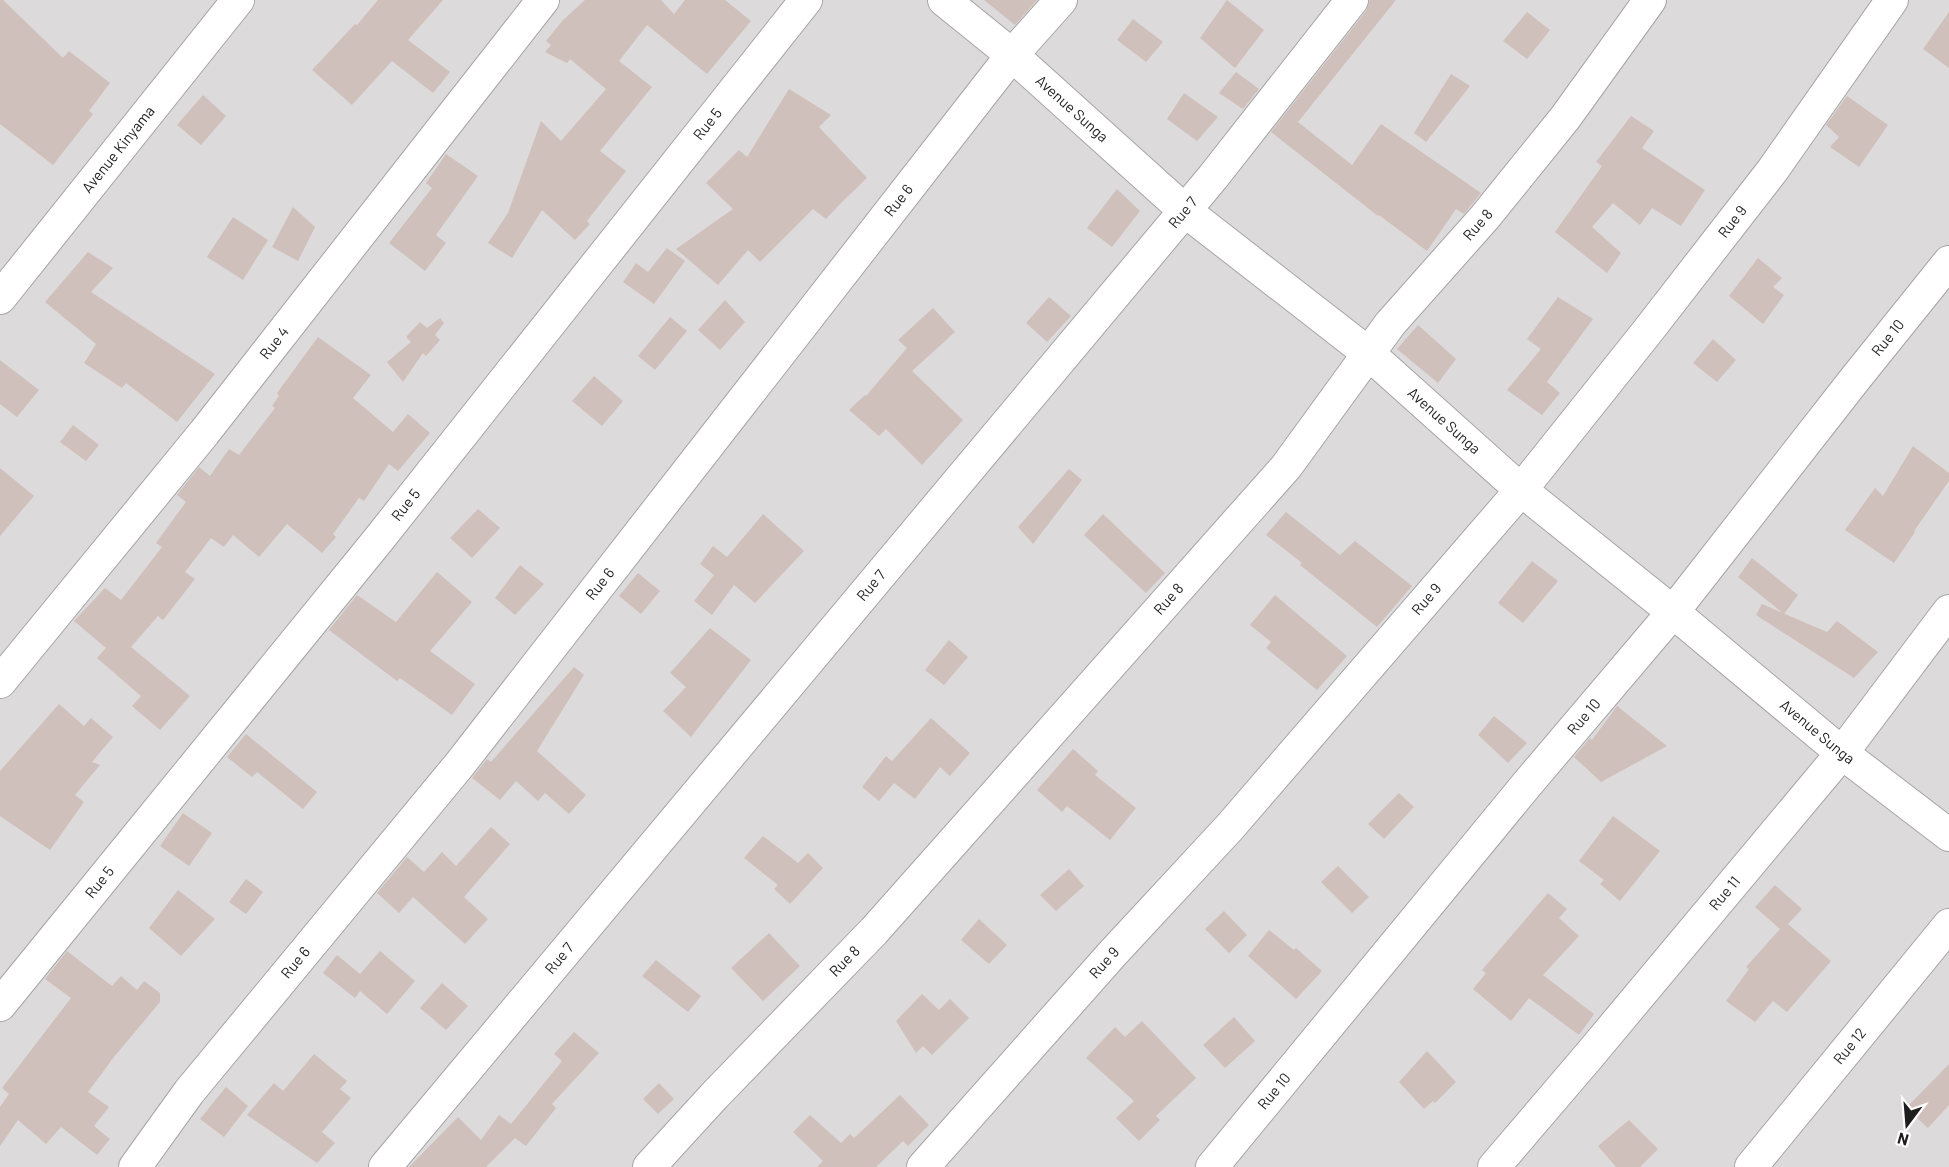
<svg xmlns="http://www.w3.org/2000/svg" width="1949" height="1167" viewBox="0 0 1949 1167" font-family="Barlow,sans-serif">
  <rect width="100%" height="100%" fill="#f0e8e2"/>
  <path fill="#dcdadb" d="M 0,0 L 1949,0 L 1949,1167 L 0,1167 Z"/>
  <path fill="#d0c0bb" d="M 0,0 L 3,0 L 63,58 L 69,51 L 110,83 L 89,111 L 93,114 L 53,165 L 0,124 Z
    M 378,0 L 443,0 L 408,40 L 450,72 L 433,93 L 392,61 L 352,105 L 312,70 L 355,24 L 357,25 Z
    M 585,0 L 661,0 L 674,14 L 685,0 L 725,0 L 751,21 L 707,74 L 647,25 L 619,61 L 652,87 L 600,151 L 626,171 L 587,221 L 590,224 L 575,240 L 542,210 L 512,258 L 488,243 L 508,213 L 541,121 L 561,141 L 606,89 L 570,59 L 567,63 L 545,52 L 551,45 L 546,41 L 563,20 Z
    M 984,0 L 1037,0 L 1015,25 Z
    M 1227,0 L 1264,30 L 1235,68 L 1200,38 Z
    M 1370,0 L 1396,0 L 1298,122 L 1352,165 L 1381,124 L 1481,193 L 1464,214 L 1456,209 L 1427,251 L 1379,215 L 1378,216 L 1271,132 L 1366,11 Z
    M 1527,12 L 1550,30 L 1527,59 L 1503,41 Z
    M 1949,12 L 1949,68 L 1923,49 Z
    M 1133,19 L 1163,42 L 1146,62 L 1117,40 Z
    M 1236,72 L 1259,89 L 1243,109 L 1219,93 Z
    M 1451,74 L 1470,86 L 1426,142 L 1414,133 Z
    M 789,89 L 831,115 L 819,127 L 867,178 L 842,202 L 826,219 L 813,209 L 760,262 L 748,250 L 718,285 L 676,249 L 733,209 L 706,183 L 739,150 L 747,157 Z
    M 1184,93 L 1218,117 L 1197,141 L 1167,119 Z
    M 203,95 L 226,116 L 201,145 L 177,125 Z
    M 1847,96 L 1888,125 L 1859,167 L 1830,147 L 1839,137 L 1826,125 Z
    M 1631,116 L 1654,131 L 1642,148 L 1705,190 L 1681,226 L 1652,208 L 1640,225 L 1613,203 L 1592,227 L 1621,253 L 1607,273 L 1555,232 L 1602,166 L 1596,162 Z
    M 446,154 L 478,176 L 436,235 L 446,243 L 425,271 L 389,243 L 432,188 L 426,183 Z
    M 1117,189 L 1140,211 L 1112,247 L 1087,228 Z
    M 293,207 L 315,227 L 298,261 L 272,247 Z
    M 233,217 L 268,240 L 243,280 L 207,257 Z
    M 667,248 L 685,261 L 654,304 L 623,282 L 636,263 L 648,272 Z
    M 88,252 L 113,268 L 91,292 L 215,374 L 177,422 L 126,383 L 122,388 L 84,363 L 96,344 L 45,302 Z
    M 1758,258 L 1782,278 L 1773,287 L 1784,295 L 1763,324 L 1729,296 Z
    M 1049,297 L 1071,316 L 1047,342 L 1026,323 Z
    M 1558,297 L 1593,319 L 1547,382 L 1560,393 L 1542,415 L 1507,390 L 1541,349 L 1527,339 Z
    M 725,300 L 745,322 L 720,350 L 698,330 Z
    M 933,308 L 955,332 L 912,371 L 963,420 L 922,465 L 886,429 L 879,436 L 849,410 L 865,395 L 866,396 L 907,348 L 898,340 Z
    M 670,317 L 687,331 L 655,370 L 638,356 Z
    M 440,318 L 444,323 L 435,335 L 440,340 L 426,356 L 423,353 L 403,382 L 387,362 L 411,342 L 406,337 L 420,322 L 427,328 Z
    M 1418,325 L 1456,359 L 1438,383 L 1397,349 Z
    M 318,337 L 371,375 L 353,398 L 393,432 L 408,414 L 430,433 L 398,471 L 389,464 L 364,501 L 359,498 L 333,534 L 336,537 L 322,553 L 287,524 L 259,557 L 233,535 L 224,547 L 211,538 L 185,572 L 195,579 L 163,620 L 158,616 L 131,647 L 190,696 L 160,730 L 132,706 L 141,696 L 97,658 L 106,648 L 74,621 L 105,588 L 121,600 L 162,547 L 156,543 L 186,502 L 177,495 L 199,467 L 210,476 L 229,449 L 239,455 L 275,408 L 272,406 L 279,396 L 277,393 Z
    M 1713,339 L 1736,360 L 1717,382 L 1693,363 Z
    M 0,360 L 39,390 L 17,417 L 0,404 Z
    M 594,376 L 623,401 L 602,426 L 572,401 Z
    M 73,425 L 99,445 L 86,461 L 60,442 Z
    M 1913,446 L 1949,473 L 1949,481 L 1914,531 L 1915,532 L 1894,563 L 1845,530 L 1875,488 L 1883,496 Z
    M 0,468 L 34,496 L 0,536 Z
    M 1069,469 L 1082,480 L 1033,544 L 1018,527 Z
    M 478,509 L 500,528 L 472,558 L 450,538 Z
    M 1286,512 L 1340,555 L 1355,541 L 1412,586 L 1377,627 L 1300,565 L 1302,563 L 1266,535 Z
    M 763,514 L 804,551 L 755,603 L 734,585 L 712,615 L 694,601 L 714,575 L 700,564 L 713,546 L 727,557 Z
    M 1103,514 L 1165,573 L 1146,593 L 1084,535 Z
    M 1752,558 L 1798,595 L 1784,614 L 1738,577 Z
    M 1532,561 L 1558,581 L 1523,623 L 1498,603 Z
    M 520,565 L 544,584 L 515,615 L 495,598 Z
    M 437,572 L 472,602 L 430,651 L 475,684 L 452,715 L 400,678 L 397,681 L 329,630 L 357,595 L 396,622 Z
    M 638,573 L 660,591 L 641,614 L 619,596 Z
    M 1275,595 L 1347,656 L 1317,690 L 1266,648 L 1271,642 L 1250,625 Z
    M 1762,604 L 1827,632 L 1837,621 L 1878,652 L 1854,678 L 1756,615 Z
    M 710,628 L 751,660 L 691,737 L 663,711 L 686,687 L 670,673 Z
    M 949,640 L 968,657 L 944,685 L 925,670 Z
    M 574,667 L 584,675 L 537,751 L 586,795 L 569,814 L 545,793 L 538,801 L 516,781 L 500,800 L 472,778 L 487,759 L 491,762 Z
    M 59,704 L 84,726 L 91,718 L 113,737 L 92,762 L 100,765 L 75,795 L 84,802 L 50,850 L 0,816 L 0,771 Z
    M 1617,706 L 1667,746 L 1601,782 L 1574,757 L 1590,738 L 1592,740 Z
    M 1494,716 L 1527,743 L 1508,763 L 1478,735 Z
    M 931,718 L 970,753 L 950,776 L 940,767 L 915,799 L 894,783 L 879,801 L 862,787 L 886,756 L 892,761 Z
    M 246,734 L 317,792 L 303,809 L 257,772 L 252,777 L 227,757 Z
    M 1073,749 L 1098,771 L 1095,775 L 1136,808 L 1110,840 L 1067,806 L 1062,812 L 1037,790 Z
    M 1399,793 L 1414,807 L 1384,839 L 1368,824 Z
    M 183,813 L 212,833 L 189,866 L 160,846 Z
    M 1613,816 L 1660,851 L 1620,901 L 1600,884 L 1604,880 L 1579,861 Z
    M 491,827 L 510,844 L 464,897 L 488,919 L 465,944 L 413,897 L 399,913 L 377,893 L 407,857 L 424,872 L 442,852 L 456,866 Z
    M 763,836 L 798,863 L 808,853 L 823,868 L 790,904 L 774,889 L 778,885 L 744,858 Z
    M 1338,866 L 1369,897 L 1352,913 L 1321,882 Z
    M 1069,869 L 1084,886 L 1056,911 L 1040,895 Z
    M 246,879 L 263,892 L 246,914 L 229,902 Z
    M 1775,885 L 1802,909 L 1788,924 L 1831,961 L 1787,1012 L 1773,1001 L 1755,1022 L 1726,1001 L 1749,969 L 1746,967 L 1780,929 L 1755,907 Z
    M 178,890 L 215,919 L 181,956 L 149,928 Z
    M 1548,893 L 1567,909 L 1559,918 L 1579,936 L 1543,975 L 1594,1014 L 1579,1035 L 1529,998 L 1511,1021 L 1473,989 L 1486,973 L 1482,970 Z
    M 1224,911 L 1247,935 L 1229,953 L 1205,929 Z
    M 979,919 L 1007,945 L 989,964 L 961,940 Z
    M 1269,930 L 1294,950 L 1296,948 L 1322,971 L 1296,999 L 1248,956 Z
    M 769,933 L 800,966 L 763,1001 L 731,968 Z
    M 67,951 L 112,986 L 121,976 L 137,990 L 144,981 L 160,993 L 160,1002 L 114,1057 L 88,1092 L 109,1107 L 94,1126 L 110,1139 L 97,1155 L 61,1127 L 46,1144 L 18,1120 L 0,1146 L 0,1107 L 9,1094 L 2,1088 L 71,998 L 45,979 Z
    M 380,951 L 415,981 L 387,1014 L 360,991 L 355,998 L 323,973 L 337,955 L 360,974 Z
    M 656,960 L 701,996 L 688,1012 L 642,976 Z
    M 442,983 L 468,1006 L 446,1030 L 420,1008 Z
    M 922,994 L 939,1010 L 950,999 L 969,1018 L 932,1055 L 923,1046 L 916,1053 L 896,1021 Z
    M 1234,1017 L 1255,1041 L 1225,1068 L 1203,1045 Z
    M 1142,1021 L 1196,1078 L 1156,1116 L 1160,1120 L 1139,1141 L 1116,1118 L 1134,1101 L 1086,1058 L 1115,1027 L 1125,1037 Z
    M 574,1032 L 599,1053 L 552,1104 L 556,1108 L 526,1146 L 515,1138 L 486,1167 L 409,1167 L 458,1117 L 481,1140 L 499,1115 L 511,1124 L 562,1061 L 554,1054 Z
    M 1427,1051 L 1456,1082 L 1435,1103 L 1433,1101 L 1424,1109 L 1399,1082 Z
    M 314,1054 L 347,1081 L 340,1089 L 351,1098 L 322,1132 L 335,1143 L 317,1163 L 247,1115 L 274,1083 L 283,1091 Z
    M 1949,1064 L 1949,1105 L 1928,1128 L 1906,1108 Z
    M 659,1083 L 674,1099 L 658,1114 L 643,1099 Z
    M 226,1087 L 248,1106 L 224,1137 L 200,1119 Z
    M 900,1095 L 929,1125 L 908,1146 L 903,1141 L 876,1167 L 817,1167 L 823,1161 L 793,1132 L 810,1115 L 841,1143 L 850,1134 L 854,1138 Z
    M 1629,1120 L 1658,1149 L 1640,1167 L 1616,1167 L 1598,1146 Z"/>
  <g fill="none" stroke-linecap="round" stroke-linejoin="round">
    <defs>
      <g id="minor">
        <path id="s1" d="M 944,0 L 1012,55 L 1184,210 L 1368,353 L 1521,490 L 1673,612 L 1842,753 L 1949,835"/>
        <path id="s2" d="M 0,298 L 238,0"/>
        <path id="s3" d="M 0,682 L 204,433 L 543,0"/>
        <path id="s4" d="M 0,1005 L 379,539 L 806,0"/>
        <path id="s5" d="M 135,1167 L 189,1092 L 460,764 L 1012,55 L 1061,0"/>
        <path id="s6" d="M 385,1167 L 1213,177 L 1352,0"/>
        <path id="s7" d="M 649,1167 L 715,1095 L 874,931 L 1286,467 L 1390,324 L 1485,217 L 1565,118 L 1650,0"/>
        <path id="s8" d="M 923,1167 L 1113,953 L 1229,828 L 1521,490 L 1647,332 L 1772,171 L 1892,0"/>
        <path id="s9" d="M 1212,1167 L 1528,783 L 1673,612 L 1855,379 L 1949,262"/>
        <path id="s10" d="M 1494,1167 L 1588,1057 L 1842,753 L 1949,611"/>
        <path id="s11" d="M 1751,1167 L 1949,925"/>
      </g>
    </defs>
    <use href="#minor" stroke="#a5a5a5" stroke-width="34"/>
    <use href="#minor" stroke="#fff" stroke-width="32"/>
  </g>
  <g text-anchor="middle" stroke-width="5" stroke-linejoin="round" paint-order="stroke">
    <g font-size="15" fill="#1e1e1e" stroke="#fff">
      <text dy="5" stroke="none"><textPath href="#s1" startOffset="168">Avenue Sunga</textPath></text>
      <text dy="5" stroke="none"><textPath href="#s4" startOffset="1130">Rue 5</textPath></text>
      <text dy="5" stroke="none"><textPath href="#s2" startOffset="190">Avenue Kinyama</textPath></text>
      <text dy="5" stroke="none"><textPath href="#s5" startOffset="1232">Rue 6</textPath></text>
      <text dy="5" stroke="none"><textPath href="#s6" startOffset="1244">Rue 7</textPath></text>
      <text dy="5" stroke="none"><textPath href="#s8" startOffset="1245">Rue 9</textPath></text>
      <text dy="5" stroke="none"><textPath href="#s7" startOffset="1256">Rue 8</textPath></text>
      <text dy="5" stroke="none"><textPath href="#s9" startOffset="1070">Rue 10</textPath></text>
      <text dy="5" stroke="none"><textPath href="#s3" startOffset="436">Rue 4</textPath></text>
      <text dy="5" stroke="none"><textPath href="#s1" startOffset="654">Avenue Sunga</textPath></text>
      <text dy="5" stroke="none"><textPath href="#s4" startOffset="644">Rue 5</textPath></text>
      <text dy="5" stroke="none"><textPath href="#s5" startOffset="746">Rue 6</textPath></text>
      <text dy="5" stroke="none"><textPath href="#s6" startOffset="758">Rue 7</textPath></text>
      <text dy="5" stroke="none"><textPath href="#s7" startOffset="770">Rue 8</textPath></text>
      <text dy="5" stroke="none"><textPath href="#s8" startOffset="759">Rue 9</textPath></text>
      <text dy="5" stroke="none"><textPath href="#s9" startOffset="584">Rue 10</textPath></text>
      <text dy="5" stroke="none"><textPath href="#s1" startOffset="1140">Avenue Sunga</textPath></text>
      <text dy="5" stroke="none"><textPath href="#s4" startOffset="158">Rue 5</textPath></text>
      <text dy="5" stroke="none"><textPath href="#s10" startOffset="358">Rue 11</textPath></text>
      <text dy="5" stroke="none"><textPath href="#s6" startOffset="272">Rue 7</textPath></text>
      <text dy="5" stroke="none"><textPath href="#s7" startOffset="284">Rue 8</textPath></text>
      <text dy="5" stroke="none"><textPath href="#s5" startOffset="260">Rue 6</textPath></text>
      <text dy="5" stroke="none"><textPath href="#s8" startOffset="273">Rue 9</textPath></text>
      <text dy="5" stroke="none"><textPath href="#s11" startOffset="156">Rue 12</textPath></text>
      <text dy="5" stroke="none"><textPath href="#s9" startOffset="98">Rue 10</textPath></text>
    </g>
  </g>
  <g transform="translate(1907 1125) rotate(196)" stroke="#ffffff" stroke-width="4.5" paint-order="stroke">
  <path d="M0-4.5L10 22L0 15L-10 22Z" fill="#1e1e1e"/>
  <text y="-9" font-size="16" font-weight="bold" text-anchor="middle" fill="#1e1e1e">N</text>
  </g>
</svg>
